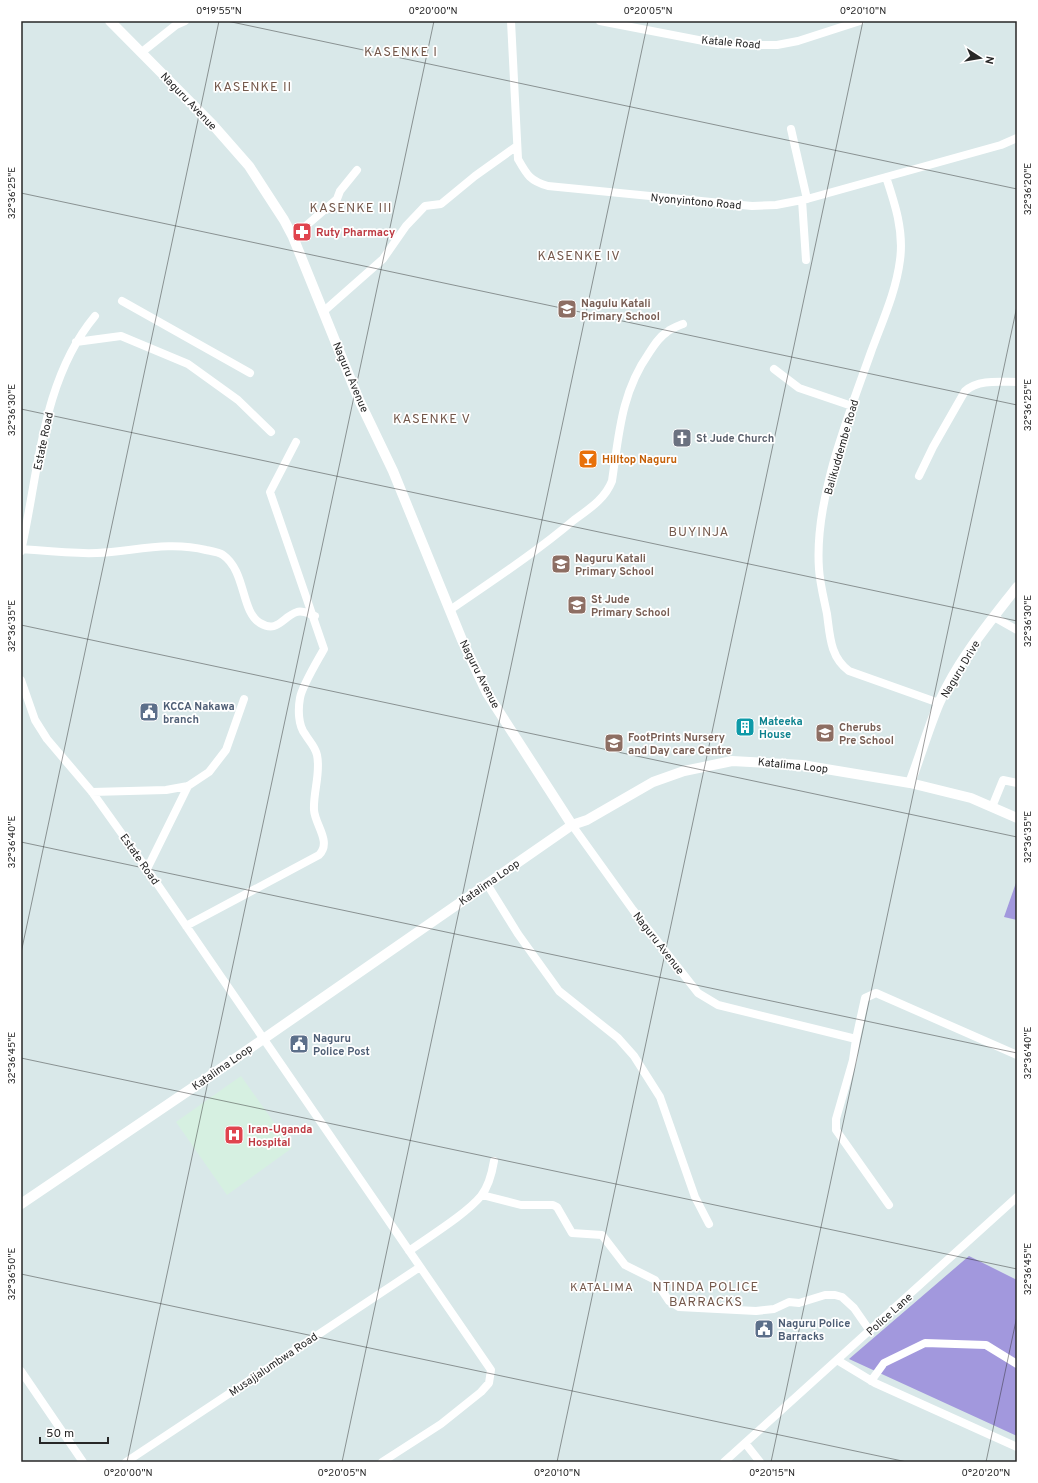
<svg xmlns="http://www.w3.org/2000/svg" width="1038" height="1483" viewBox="0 0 1038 1483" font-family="Overpass,sans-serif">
  <rect width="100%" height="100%" fill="#d9e8e9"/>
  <path fill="#d6f0e1" d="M 241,1076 L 292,1148 L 227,1195 L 176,1122 Z"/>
  <path fill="#a298dd" d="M 1017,880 L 1017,920 L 1004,917 Z
    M 969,1256 L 1017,1280 L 1017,1436 L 849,1359 Z"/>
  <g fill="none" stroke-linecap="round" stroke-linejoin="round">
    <path stroke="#fff" stroke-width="8" d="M 511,21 L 518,159 C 527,175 530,181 548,186 L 752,206 L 776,205 L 807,199 L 1001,145 L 1017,138
      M 600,21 L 719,44 L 747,45 L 777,45 L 798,41 L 860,21
      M 142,52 L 176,25 L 185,21
      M 791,129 L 807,199
      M 886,177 C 895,204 904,231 900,260 C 896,292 882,322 871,352 C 848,417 814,500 819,569 C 820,584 824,599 827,614 C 830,636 830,657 849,671 L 939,703
      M 802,200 L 806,260
      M 293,237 L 337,199 L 340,191 L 357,170
      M 122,301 L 250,373
      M 324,311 L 383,259 L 406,226 L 425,206 L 441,204 L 475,176 L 517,146
      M 76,342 L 121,336 L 188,364 L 238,400 L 271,432
      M 774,369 L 799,388 L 852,406
      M 919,476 L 933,447 L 965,391 C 979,379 1000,382 1017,382
      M 22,549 C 46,551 72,554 97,553 C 135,551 169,541 206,550 C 211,551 219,552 223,555 C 246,571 241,612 260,623 C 278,634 283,616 297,612 C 303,610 309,614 315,616
      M 21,551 C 39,472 41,381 95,316
      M 450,610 C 492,581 535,553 574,520 C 589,509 605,499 612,481 C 619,434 621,393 649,353 C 654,345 659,337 667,332 C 672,328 678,326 683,324
      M 994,617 L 1017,630
      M 21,680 L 35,720 L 47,739 L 92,792 L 147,869 L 491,1370 L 489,1383 L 481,1392 L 441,1424 L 382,1462
      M 92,792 L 166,790 L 188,786 L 209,772 L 226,750 L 244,699
      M 992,807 L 1003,780 L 1017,783
      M 572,825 L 633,910 L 698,993 L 718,1005 L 856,1039 L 865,998 L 876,993 L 1017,1055
      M 147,869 L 188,786
      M 487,884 L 518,934 L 559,991 L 618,1038 L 634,1056 L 660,1097 L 695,1197 L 709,1224
      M 186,926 L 319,855 C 332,842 315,825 314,810 C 313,792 321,773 317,755 C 315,746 309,741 305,734 C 298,725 298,709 300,698 C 302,686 318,660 324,649 L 270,492 L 296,442
      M 856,1039 L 853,1060 L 836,1119 L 836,1130 L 889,1205
      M 482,1195 L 521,1205 L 553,1205 L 557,1207 L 572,1233 L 602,1235 L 625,1265 L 655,1280 L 669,1301 L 679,1307 L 756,1311 L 774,1309 L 789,1302 L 799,1303 L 825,1295 L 835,1295 L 842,1297 L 854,1308 L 870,1331
      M 409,1251 C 430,1236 466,1214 481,1196 C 489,1186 492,1173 494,1161
      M 837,1360 L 875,1383 L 1017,1447
      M 21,1371 L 83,1462
      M 871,1381 L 884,1363 L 925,1343 L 986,1345 L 1017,1364
      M 745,1443 L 760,1462
      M 126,1462 L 420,1267
      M 724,1462 L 1017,1197"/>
    <path stroke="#fff" stroke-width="10" d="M 110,21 L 213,125 L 249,166 L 284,220 L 293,237 L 359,400 L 393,471 L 462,640 L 487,693 L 572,825
      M 910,783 C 920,757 928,729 939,703 C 958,660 989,623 1017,587
      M 21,1204 L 210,1076 L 572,825 L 587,820 L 653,782 L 684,771 L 732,761 L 802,765 L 910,783 L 971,798 L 1017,818"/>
  </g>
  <path fill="none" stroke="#272727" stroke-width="1" stroke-opacity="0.45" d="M 227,21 L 1017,189M 21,193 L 1017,405M 21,409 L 1017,621M 21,625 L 1017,837M 21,842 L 1017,1053M 21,953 L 219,21M 21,1058 L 1017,1269M 21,1274 L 907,1462M 127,1462 L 434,21M 342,1462 L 648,21M 557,1462 L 863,21M 771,1462 L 1017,306M 986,1462 L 1017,1316"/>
  <defs>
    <symbol id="pharmacy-square" viewBox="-11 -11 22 22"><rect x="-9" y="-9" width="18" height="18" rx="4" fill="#e0444e" stroke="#fff"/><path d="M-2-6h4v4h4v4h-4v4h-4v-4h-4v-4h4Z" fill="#fff"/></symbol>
    <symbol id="school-square" viewBox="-11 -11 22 22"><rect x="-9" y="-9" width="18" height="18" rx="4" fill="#8d6e63" stroke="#fff"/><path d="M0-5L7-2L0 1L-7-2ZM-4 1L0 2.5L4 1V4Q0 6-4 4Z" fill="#fff"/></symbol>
    <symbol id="church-square" viewBox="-11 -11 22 22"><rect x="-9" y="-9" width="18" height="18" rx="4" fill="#6b7280" stroke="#fff"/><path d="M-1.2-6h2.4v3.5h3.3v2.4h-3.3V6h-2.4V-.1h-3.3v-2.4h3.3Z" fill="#fff"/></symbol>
    <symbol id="bar-square" viewBox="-11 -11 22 22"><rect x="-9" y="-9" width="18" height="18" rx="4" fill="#e8710a" stroke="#fff"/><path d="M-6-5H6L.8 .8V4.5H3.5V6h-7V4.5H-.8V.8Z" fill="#fff"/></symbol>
    <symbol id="civic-square" viewBox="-11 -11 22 22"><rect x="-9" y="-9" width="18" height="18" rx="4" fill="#5c6f8a" stroke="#fff"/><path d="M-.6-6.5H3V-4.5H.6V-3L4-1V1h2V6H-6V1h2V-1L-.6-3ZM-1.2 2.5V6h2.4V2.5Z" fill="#fff"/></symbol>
    <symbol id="building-square" viewBox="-11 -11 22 22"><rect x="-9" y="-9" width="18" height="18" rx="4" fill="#0f9aa8" stroke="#fff"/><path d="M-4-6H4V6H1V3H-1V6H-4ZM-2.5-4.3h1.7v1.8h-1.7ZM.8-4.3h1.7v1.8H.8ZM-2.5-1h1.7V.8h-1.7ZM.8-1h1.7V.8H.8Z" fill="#fff"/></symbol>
    <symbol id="hospital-square" viewBox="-11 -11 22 22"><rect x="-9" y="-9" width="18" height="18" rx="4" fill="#e0444e" stroke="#fff"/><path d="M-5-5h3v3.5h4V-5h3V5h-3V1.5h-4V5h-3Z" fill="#fff"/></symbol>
  </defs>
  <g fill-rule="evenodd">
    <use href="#pharmacy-square" x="291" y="221" width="22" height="22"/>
    <use href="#school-square" x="556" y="298" width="22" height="22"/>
    <use href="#church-square" x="671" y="427" width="22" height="22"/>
    <use href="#bar-square" x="577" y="448" width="22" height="22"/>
    <use href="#school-square" x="550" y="553" width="22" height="22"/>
    <use href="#school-square" x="566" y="594" width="22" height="22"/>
    <use href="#civic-square" x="138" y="701" width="22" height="22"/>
    <use href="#building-square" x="734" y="716" width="22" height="22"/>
    <use href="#school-square" x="814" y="722" width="22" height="22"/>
    <use href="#school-square" x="603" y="732" width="22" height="22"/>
    <use href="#civic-square" x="288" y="1033" width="22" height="22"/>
    <use href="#hospital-square" x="223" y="1124" width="22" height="22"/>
    <use href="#civic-square" x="753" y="1318" width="22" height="22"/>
  </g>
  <g text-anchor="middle" stroke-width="3.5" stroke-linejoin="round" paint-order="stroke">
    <g font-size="11" fill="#272727" stroke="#fff">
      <text transform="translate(731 42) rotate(5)" y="4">Katale Road</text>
      <text transform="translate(189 101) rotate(46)" y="4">Naguru Avenue</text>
      <text transform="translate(696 201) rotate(5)" y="4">Nyonyintono Road</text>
      <text transform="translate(351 377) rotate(67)" y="4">Naguru Avenue</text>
      <text transform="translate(43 441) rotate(-78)" y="4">Estate Road</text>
      <text transform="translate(841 447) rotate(-74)" y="4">Balikuddembe Road</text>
      <text transform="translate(960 669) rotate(-59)" y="4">Naguru Drive</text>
      <text transform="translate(480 674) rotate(63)" y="4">Naguru Avenue</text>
      <text transform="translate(793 765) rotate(6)" y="4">Katalima Loop</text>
      <text transform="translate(140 859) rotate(55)" y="4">Estate Road</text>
      <text transform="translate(489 882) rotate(-35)" y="4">Katalima Loop</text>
      <text transform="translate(659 943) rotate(52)" y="4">Naguru Avenue</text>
      <text transform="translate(222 1067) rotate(-35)" y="4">Katalima Loop</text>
      <text transform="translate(889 1314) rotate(-42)" y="4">Police Lane</text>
      <text transform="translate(273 1364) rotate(-34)" y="4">Musajjalumbwa Road</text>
    </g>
    <g font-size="11" font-weight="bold" fill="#be3a42" stroke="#fff" text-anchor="start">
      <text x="316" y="236">Ruty Pharmacy</text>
      <text x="248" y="1133">Iran-Uganda<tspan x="248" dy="13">Hospital</tspan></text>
    </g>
    <g font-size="11" font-weight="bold" fill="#785e54" stroke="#fff" text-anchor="start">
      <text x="581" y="307">Nagulu Katali<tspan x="581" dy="13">Primary School</tspan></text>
      <text x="575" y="562">Naguru Katali<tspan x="575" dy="13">Primary School</tspan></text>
      <text x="591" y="603">St Jude<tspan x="591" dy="13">Primary School</tspan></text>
      <text x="839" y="731">Cherubs<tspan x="839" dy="13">Pre School</tspan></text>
      <text x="628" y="741">FootPrints Nursery<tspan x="628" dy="13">and Day care Centre</tspan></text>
    </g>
    <g font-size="11" font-weight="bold" fill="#5b616d" stroke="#fff" text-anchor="start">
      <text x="696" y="442">St Jude Church</text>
    </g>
    <g font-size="11" font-weight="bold" fill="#c56008" stroke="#fff" text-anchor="start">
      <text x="602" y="463">Hilltop Naguru</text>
    </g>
    <g font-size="11" font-weight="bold" fill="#4e5e75" stroke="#fff" text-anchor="start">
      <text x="163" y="710">KCCA Nakawa<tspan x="163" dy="13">branch</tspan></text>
      <text x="313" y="1042">Naguru<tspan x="313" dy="13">Police Post</tspan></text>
      <text x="778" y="1327">Naguru Police<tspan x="778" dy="13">Barracks</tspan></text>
    </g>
    <g font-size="11" font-weight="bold" fill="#0d838f" stroke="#fff" text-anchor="start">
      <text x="759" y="725">Mateeka<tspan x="759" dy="13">House</tspan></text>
    </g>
    <g font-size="12" letter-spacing="1" fill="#74584b" stroke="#fff">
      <text x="602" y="1291">KATALIMA</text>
    </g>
    <g font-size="13" letter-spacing="1" fill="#74584b" stroke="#fff">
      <text x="401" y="56">KASENKE I</text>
      <text x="253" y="91">KASENKE II</text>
      <text x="351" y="212">KASENKE III</text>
      <text x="579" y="260">KASENKE IV</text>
      <text x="432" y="423">KASENKE V</text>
      <text x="699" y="536">BUYINJA</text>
      <text x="706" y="1291">NTINDA POLICE<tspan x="706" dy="15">BARRACKS</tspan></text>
    </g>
  </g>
  <rect width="1038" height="1483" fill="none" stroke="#ffffff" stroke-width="44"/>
  <g transform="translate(980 58) rotate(102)" stroke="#ffffff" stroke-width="3" paint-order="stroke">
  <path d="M0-3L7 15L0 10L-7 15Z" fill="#272727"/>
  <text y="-6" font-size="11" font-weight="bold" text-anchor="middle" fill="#272727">N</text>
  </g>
  <path d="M40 1437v6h68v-6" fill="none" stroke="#272727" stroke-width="2"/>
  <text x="46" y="1437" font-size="12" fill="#272727" stroke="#ffffff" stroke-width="3" paint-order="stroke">50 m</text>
  <rect x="22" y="22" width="994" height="1439" fill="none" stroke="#272727" stroke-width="1.5"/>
  <g font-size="10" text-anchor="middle" fill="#272727">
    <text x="219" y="14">0°19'55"N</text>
    <text x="433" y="14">0°20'00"N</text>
    <text x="648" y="14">0°20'05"N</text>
    <text x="863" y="14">0°20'10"N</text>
    <text transform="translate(1027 189) rotate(-90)" y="4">32°36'20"E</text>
    <text transform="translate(11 193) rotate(-90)" y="4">32°36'25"E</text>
    <text transform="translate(1027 405) rotate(-90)" y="4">32°36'25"E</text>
    <text transform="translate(11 410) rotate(-90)" y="4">32°36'30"E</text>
    <text transform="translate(1027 621) rotate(-90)" y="4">32°36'30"E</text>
    <text transform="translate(11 626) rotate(-90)" y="4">32°36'35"E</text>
    <text transform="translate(1027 837) rotate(-90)" y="4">32°36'35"E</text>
    <text transform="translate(11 842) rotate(-90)" y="4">32°36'40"E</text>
    <text transform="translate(1027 1053) rotate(-90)" y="4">32°36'40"E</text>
    <text transform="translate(11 1058) rotate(-90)" y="4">32°36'45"E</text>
    <text transform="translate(1027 1269) rotate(-90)" y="4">32°36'45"E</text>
    <text transform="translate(11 1274) rotate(-90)" y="4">32°36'50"E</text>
    <text x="128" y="1476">0°20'00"N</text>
    <text x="342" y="1476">0°20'05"N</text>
    <text x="557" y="1476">0°20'10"N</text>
    <text x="772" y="1476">0°20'15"N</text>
    <text x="986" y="1476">0°20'20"N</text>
  </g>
</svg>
